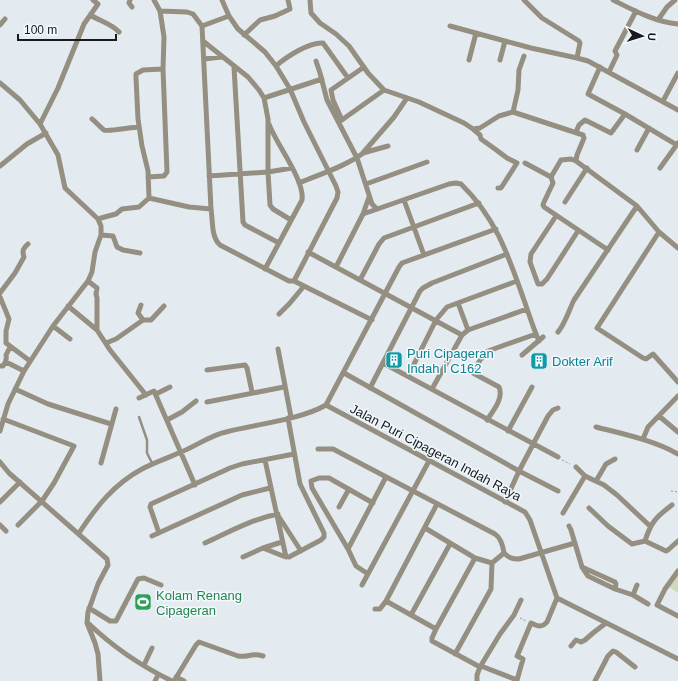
<svg xmlns="http://www.w3.org/2000/svg" width="678" height="681" viewBox="0 0 678 681" font-family="Helvetica,sans-serif">
  <rect width="100%" height="100%" fill="#e4ebf0"/>
  <path fill="#cdd9b7" d="M 678,574 L 678,593 L 669,587 Z"/>
  <g fill="none" stroke-linecap="round" stroke-linejoin="round">
    <path stroke="#91979a" stroke-width="1" stroke-dasharray="2 2" stroke-linecap="butt" d="M 562,460 L 570,464
      M 671,491 L 678,492
      M 520,618 L 526,621"/>
    <path stroke="#948f81" stroke-width="2.5" d="M 139,417 L 147,440 L 147,453 L 152,463"/>
    <path stroke="#948f81" stroke-width="5" d="M 130,0 L 129,3 L 132,7
      M 222,0 L 229,16 L 238,29 L 265,52 L 276,66 L 290,89 L 304,122 L 336,186 L 338,192 L 337,198 L 294,281
      M 310,0 L 311,13 L 320,23 L 336,34 L 349,46 L 368,73 L 384,90 L 419,102 L 464,123 L 473,129 L 480,135 L 481,139 L 495,149 L 507,158 L 517,163 L 501,188 L 498,188
      M 524,0 L 542,18 L 579,41 L 580,43 L 577,58
      M 613,0 C 633,10 655,22 678,24
      M 160,11 L 187,12 L 193,14 L 202,26 L 211,209 C 213,221 211,237 220,245 L 289,281 L 294,281 L 372,320
      M 90,15 C 100,21 112,24 119,32
      M 658,20 L 667,7 L 675,0
      M 0,25 L 5,19
      M 202,26 L 229,16
      M 450,26 L 531,48 L 577,58 L 588,61 L 678,110
      M 244,35 L 260,20 L 275,16 L 290,9 L 288,0
      M 203,41 L 248,77 L 259,90 L 264,98 L 268,119 L 268,172 L 270,205 L 273,209 L 291,220
      M 204,59 L 222,57
      M 469,60 L 476,33
      M 500,60 L 505,41
      M 316,61 L 320,73 L 327,100 L 357,158 L 372,204 L 377,209
      M 276,66 C 286,57 309,42 323,43 L 348,78
      M 234,67 L 243,222 L 245,225 L 279,243
      M 600,67 L 588,94 L 625,114 L 677,145
      M 609,72 L 617,55 L 615,51 L 636,11
      M 0,83 L 20,100 L 40,124 L 58,155 L 65,188 L 98,219 L 101,226 L 101,235 L 95,252 L 92,272 L 88,281 L 53,326 L 24,371 L 8,404 L 0,431
      M 264,98 L 322,79
      M 663,101 L 678,73
      M 513,112 L 518,90 L 519,70 L 524,56
      M 92,119 C 96,122 100,127 104,130 C 108,132 132,127 139,127
      M 342,120 L 333,100 L 331,90 L 364,67
      M 339,122 L 384,90
      M 40,124 L 58,88 L 84,24 L 98,4 L 93,0
      M 473,129 L 480,128 L 499,116 L 513,112 L 583,135 L 584,138 L 577,155 L 576,161
      M 576,132 L 579,125 L 585,120 L 611,133 L 625,114
      M 637,150 L 649,128
      M 363,153 L 388,146
      M 525,163 L 551,177 L 553,183 L 544,202 L 543,205 L 544,207 L 608,250
      M 0,166 L 27,144 L 46,133
      M 660,168 L 678,143
      M 209,176 L 268,172 L 292,168
      M 148,177 L 164,176 L 167,172 L 163,69 L 164,37 L 160,11 L 154,0
      M 551,177 L 561,160 L 571,159 L 576,161 L 637,206 L 659,232 L 678,248
      M 299,183 C 320,174 344,167 362,154 L 394,117 L 407,98
      M 366,184 L 427,162
      M 149,198 L 189,207 L 211,209
      M 404,200 L 424,255
      M 565,202 L 587,168
      M 363,214 L 449,184 L 456,183 L 461,184 C 496,218 508,255 524,300 C 529,314 533,328 539,341
      M 556,216 L 531,254 L 530,262 L 538,284 L 542,284 L 547,279 L 578,231
      M 101,218 L 116,214 L 122,209 L 139,207 L 149,198 L 148,171 L 142,146 L 138,119 L 136,78 L 136,74 L 143,70 L 163,69
      M 659,232 L 597,328 L 643,358 L 646,359 L 653,354 L 678,382
      M 101,235 L 113,236 L 117,247 L 123,250 L 140,253
      M 308,252 L 462,335
      M 336,267 L 363,214 L 369,197
      M 265,269 L 302,200 C 305,180 276,144 269,124
      M 360,280 L 379,244 L 384,238 L 479,203
      M 88,281 L 97,288 L 96,294 L 97,298 L 97,330
      M 0,293 L 15,273 L 24,257 C 22,251 23,248 28,244
      M 0,297 L 9,319 L 6,331 L 6,343 L 30,361
      M 458,303 L 468,330
      M 141,305 L 138,313 L 143,320
      M 68,306 L 97,330 L 110,350 L 146,395
      M 279,314 L 290,303 L 304,286
      M 53,326 L 70,339
      M 558,332 C 565,324 569,310 574,300 L 637,206
      M 106,343 L 116,339 L 143,320 L 151,320 L 164,306
      M 278,349 L 291,417
      M 522,355 L 543,337
      M 6,362 L 24,371
      M 383,363 L 558,457
      M 0,366 L 3,366 C 6,362 7,359 6,355 L 10,347
      M 207,370 L 245,365 L 247,368 L 252,392
      M 344,373 L 519,471 L 558,491
      M 408,376 L 436,320 L 447,307 L 517,281
      M 370,388 L 420,291 L 423,288 L 432,283 L 507,254
      M 15,389 L 48,404 L 111,424
      M 432,389 L 462,335 L 468,330 L 527,309
      M 156,394 L 170,387
      M 139,398 L 154,391 L 195,485
      M 207,402 L 284,387
      M 326,405 L 525,512 L 530,520 L 557,598 L 678,659
      M 659,416 L 678,432
      M 3,419 L 74,446 L 54,483 L 42,501 L 18,525
      M 167,420 L 182,412 L 196,401
      M 487,420 C 493,411 504,398 499,387 L 473,373 L 480,360 L 488,351 L 536,334
      M 596,427 C 623,434 653,440 678,454
      M 508,431 L 532,387
      M 643,439 L 648,427 L 678,396
      M 318,449 L 333,449 L 495,534 C 501,538 503,546 504,553 L 492,563 L 475,558 L 425,528
      M 265,460 L 286,557
      M 0,462 L 9,473 L 107,559 L 108,565 L 98,584 L 88,612 L 87,623 L 95,643 L 98,654 L 100,681
      M 101,463 L 116,409
      M 576,467 L 585,476 L 604,485 L 617,495 L 650,526
      M 596,481 L 606,464 L 615,459
      M 0,502 L 20,482
      M 505,502 L 519,471 L 548,416 L 553,410 L 558,408
      M 339,507 L 349,489
      M 589,508 L 608,526 L 632,544 L 645,541 L 666,551 L 668,550 L 678,541
      M 563,513 L 585,476
      M 279,517 L 301,551
      M 0,525 L 6,531
      M 569,526 L 571,530 L 582,567 L 588,576 L 615,589 L 633,595 L 648,604
      M 79,533 C 96,507 114,484 142,469 C 155,462 168,458 181,452 C 196,446 211,435 226,432 C 256,424 300,420 326,405 L 399,267 L 402,263 L 496,229
      M 159,533 L 150,507 L 151,504 L 230,468 L 242,464 L 294,454
      M 152,536 L 242,495 L 270,488
      M 645,541 C 651,522 656,517 672,505
      M 205,543 C 229,532 252,519 278,514
      M 263,548 L 283,556 L 289,557 L 321,540 L 324,537 L 324,533 L 300,484 L 288,418
      M 348,549 L 386,477
      M 504,553 C 509,558 512,559 519,559 L 575,543
      M 243,557 L 263,548 L 282,542
      M 475,558 L 436,629 L 432,638 L 432,641 L 480,667 L 500,634 L 514,615 L 521,600
      M 582,567 L 615,582 L 616,584 L 615,589
      M 678,571 L 665,589 L 657,605 L 678,616
      M 368,574 L 356,566 L 348,549 L 312,488 L 311,481 L 319,478 L 329,478 L 373,503
      M 362,585 L 429,461
      M 633,595 L 637,585
      M 386,601 L 436,629
      M 89,608 L 110,621 L 116,621 L 138,579 L 144,578 L 161,585
      M 375,609 L 380,609 L 386,601 L 437,504
      M 411,615 L 450,544
      M 88,623 C 112,646 141,666 172,681
      M 531,623 C 537,626 542,628 547,622 L 557,598
      M 571,646 L 576,640 L 581,642 L 585,640 L 593,633 L 606,623
      M 455,654 L 491,589 L 492,563
      M 144,665 L 152,648
      M 481,666 L 517,680 L 523,659 L 517,656 L 518,654 L 531,623
      M 176,677 L 184,681
      M 155,681 L 158,675
      M 174,681 L 196,645 L 199,642 L 238,656 C 250,658 250,652 263,656
      M 477,681 L 477,675 L 480,667
      M 595,681 L 608,656 L 613,651 L 616,652 L 635,667"/>
  </g>
  <defs>
    <symbol id="building-square" viewBox="-11 -11 22 22"><rect x="-9" y="-9" width="18" height="18" rx="4" fill="#0f9aa8" stroke="#f2f8fd"/><path d="M-4-6H4V6H1V3H-1V6H-4ZM-2.5-4.3h1.7v1.8h-1.7ZM.8-4.3h1.7v1.8H.8ZM-2.5-1h1.7V.8h-1.7ZM.8-1h1.7V.8H.8Z" fill="#fff"/></symbol>
    <symbol id="stadium-square" viewBox="-11 -11 22 22"><rect x="-9" y="-9" width="18" height="18" rx="4" fill="#2e9e5b" stroke="#f2f8fd"/><path d="M0-5a6.5 5 0 1 0 0 10a6.5 5 0 1 0 0-10ZM-3.5-1.8h7v3.6h-7Z" fill="#fff"/></symbol>
  </defs>
  <g fill-rule="evenodd">
    <use href="#building-square" x="384" y="350" width="20" height="20"/>
    <use href="#building-square" x="529" y="351" width="20" height="20"/>
    <use href="#stadium-square" x="133" y="592" width="20" height="20"/>
  </g>
  <g text-anchor="middle" stroke-width="3" stroke-linejoin="round" paint-order="stroke">
    <g font-size="13" fill="#0d838f" stroke="#f2f8fd" text-anchor="start">
      <text x="407" y="358">Puri Cipageran<tspan x="407" dy="15">Indah I C162</tspan></text>
      <text x="552" y="366">Dokter Arif</text>
    </g>
    <g font-size="13" fill="#181b1c" stroke="#f2f8fd">
      <text transform="translate(436 452) rotate(28)" y="5">Jalan Puri Cipageran Indah Raya</text>
    </g>
    <g font-size="13" fill="#27864d" stroke="#f2f8fd" text-anchor="start">
      <text x="156" y="600">Kolam Renang<tspan x="156" dy="15">Cipageran</tspan></text>
    </g>
  </g>
  <g transform="translate(642 36) rotate(94)" stroke="#f2f8fd" stroke-width="3" paint-order="stroke">
  <path d="M0-3L7 15L0 10L-7 15Z" fill="#181b1c"/>
  <text y="-6" font-size="11" font-weight="bold" text-anchor="middle" fill="#181b1c">U</text>
  </g>
  <path d="M18 34v6h98v-6" fill="none" stroke="#181b1c" stroke-width="2"/>
  <text x="24" y="34" font-size="12" fill="#181b1c" stroke="#f2f8fd" stroke-width="3" paint-order="stroke">100 m</text>
</svg>
